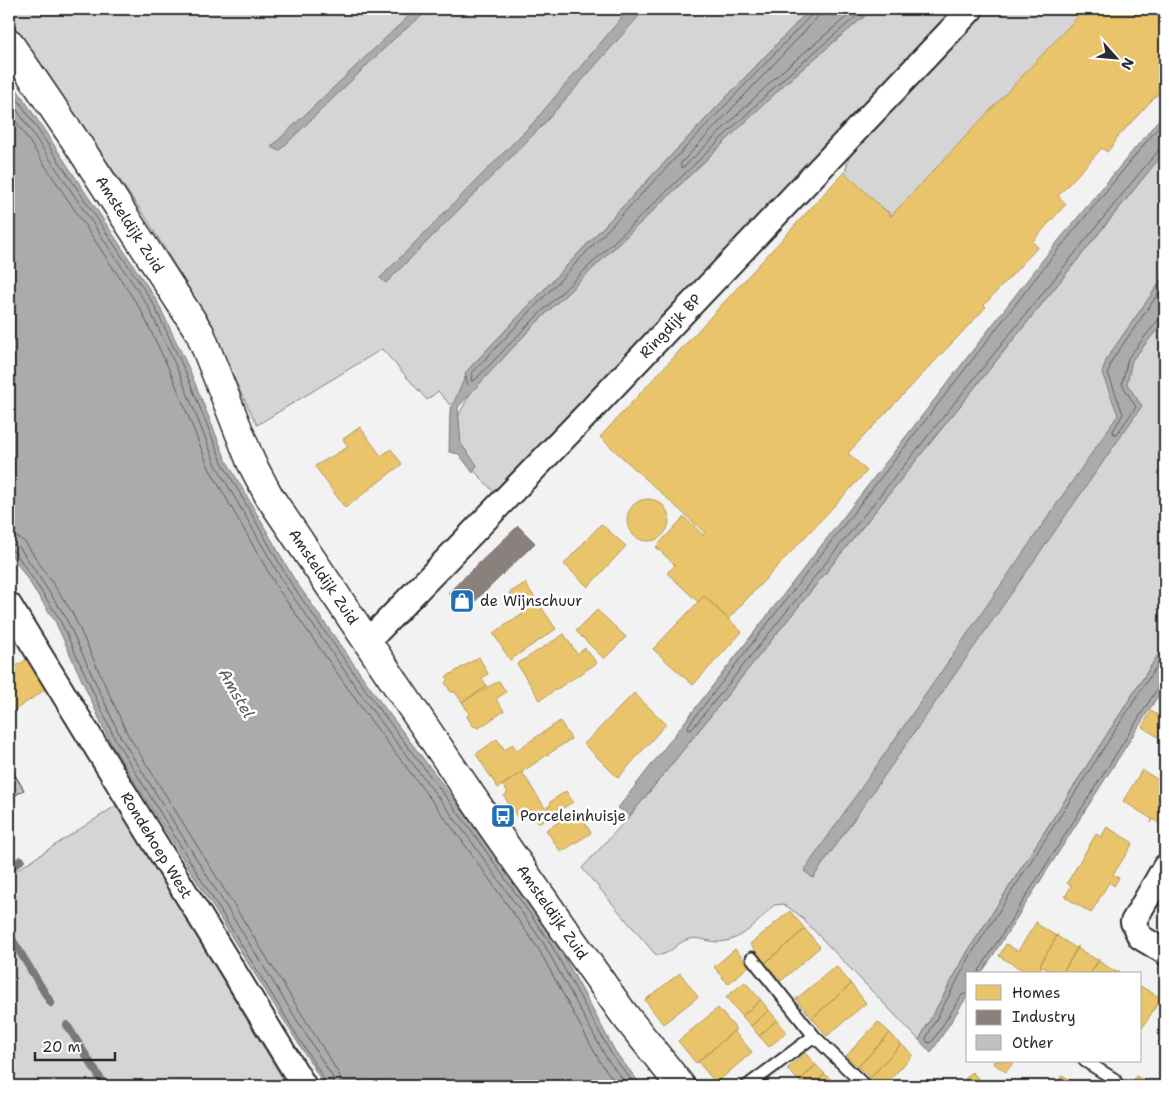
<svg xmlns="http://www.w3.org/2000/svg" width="1174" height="1095" viewBox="0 0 1174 1095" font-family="'Shantell Sans',sans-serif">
  <rect width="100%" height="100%" fill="#f2f2f2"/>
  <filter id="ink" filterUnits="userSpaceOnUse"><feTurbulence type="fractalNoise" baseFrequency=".02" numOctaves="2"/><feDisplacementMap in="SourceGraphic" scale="10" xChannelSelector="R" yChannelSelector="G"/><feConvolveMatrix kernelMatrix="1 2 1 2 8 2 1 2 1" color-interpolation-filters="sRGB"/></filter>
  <g filter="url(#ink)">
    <path fill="#d5d5d5" stroke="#808080" d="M 9,9 L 810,9 L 465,373 L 471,392 L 533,326 L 788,81 L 873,9 L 967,9 L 503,502 L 459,454 L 451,431 L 470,393 L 450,405 L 438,391 L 427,400 L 382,349 L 257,425 L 190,290 L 146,218 L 9,20 Z
      M 984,9 L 1087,9 L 894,217 L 844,177 L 851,148 Z
      M 1165,151 L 1165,275 L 1108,357 L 1132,360 L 1165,320 L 1165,644 L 968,951 L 919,1040 L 798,914 L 783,904 L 774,905 C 758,921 742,942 717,942 C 705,941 698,936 686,940 C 675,944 670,956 656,955 L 582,868 L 630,816 Z
      M 117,805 L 287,1086 L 9,1086 L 9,875 Z"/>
    <path fill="#ababab" stroke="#787878" d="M 416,9 L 430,9 L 395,38 L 279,151 L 271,147 Z
      M 629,9 L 645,9 L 542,126 L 386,283 L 380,278 L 533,123 Z
      M 810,9 L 873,9 L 788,81 L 533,326 L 458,407 L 461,444 L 477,465 L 473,473 L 459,454 L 449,452 L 450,411 L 465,377 L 468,385 L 465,373 Z
      M 9,77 L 157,301 L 190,371 L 226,460 L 294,579 L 381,703 L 475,827 L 554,938 L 616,1053 L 642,1086 L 325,1086 L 110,742 L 55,621 L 9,551 Z
      M 1165,112 L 1165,151 L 630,816 L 618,808 L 1045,257 Z
      M 1165,275 L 1165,320 L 1132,360 L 1127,384 L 1142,406 L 813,878 L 804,871 L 1118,415 L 1102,373 L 1107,358 Z
      M 1165,644 L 1165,685 L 981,974 L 968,974 L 968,995 L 931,1053 L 919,1040 L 968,951 Z"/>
    <path fill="#e9c46a" stroke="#b09657" d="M 1085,9 L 1165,9 L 1165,86 L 1115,140 L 1116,141 L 1107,152 L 1102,148 L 1058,196 L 1066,204 L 1032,242 L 1038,247 L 984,305 L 986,307 L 848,453 L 867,471 L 728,619 L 704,596 L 698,602 L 667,573 L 675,565 L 656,547 L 684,517 L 703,535 L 705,533 L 600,437 L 844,172 L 891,216 Z
      M 360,427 L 381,456 L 391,449 L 402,464 L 345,508 L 315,466 L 348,447 L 343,439 Z
      M627 520a21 21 0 1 1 42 0a21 21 0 1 1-42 0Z
      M 601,524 L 626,546 L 588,587 L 564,564 Z
      M 525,583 L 556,629 L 510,660 L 493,633 L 523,614 L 509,593 Z
      M 704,596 L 742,632 L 693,685 L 653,649 Z
      M 597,610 L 626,637 L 604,659 L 576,631 Z
      M 564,634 L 577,654 L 585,648 L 597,663 L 540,700 L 517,664 Z
      M 479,657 L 488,674 L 482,678 L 487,686 L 462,702 L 455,692 L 451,692 L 445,683 L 448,679 L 446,677 Z
      M 27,659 L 46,689 L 9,714 L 9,671 Z
      M 499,681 L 506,692 L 496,699 L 504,711 L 479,728 L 473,726 L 467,717 L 469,713 L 462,702 Z
      M 634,693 L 666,724 L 618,778 L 584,744 Z
      M 1151,711 L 1165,719 L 1165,725 L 1158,737 L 1142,727 Z
      M 560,721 L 571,739 L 498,788 L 476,754 L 497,739 L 505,750 L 512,744 L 517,750 Z
      M 1142,770 L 1165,784 L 1165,827 L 1153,819 L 1151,823 L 1152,819 L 1123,801 Z
      M 522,772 L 545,808 L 551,805 L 550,802 L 566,791 L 573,802 L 538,823 L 532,812 L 519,820 L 504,796 L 508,792 L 502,785 Z
      M 577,810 L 591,833 L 561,852 L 546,830 Z
      M 1107,827 L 1133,843 L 1113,875 L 1119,878 L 1114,886 L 1109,882 L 1091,913 L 1065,897 L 1071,886 L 1067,883 L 1096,834 L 1101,837 Z
      M 790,911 L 805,929 L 765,963 L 750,944 Z
      M 1037,921 L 1037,924 L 1056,936 L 1058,934 L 1040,965 L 1042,966 L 1037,974 L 1029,974 L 999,956 L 1006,944 L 1018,951 Z
      M 805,929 L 820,947 L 781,981 L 765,963 Z
      M 1057,936 L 1076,948 L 1079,946 L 1062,974 L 1055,974 L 1040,965 Z
      M 1077,948 L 1097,960 L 1100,959 L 1090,974 L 1062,974 Z
      M 735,949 L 749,966 L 728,984 L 714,967 Z
      M 1098,961 L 1118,973 L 1119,970 L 1119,973 L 1090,974 Z
      M 836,966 L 851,984 L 812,1018 L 796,999 Z
      M 680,973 L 698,997 L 663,1024 L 645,1000 Z
      M 745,982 L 761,1000 L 742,1016 L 726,997 Z
      M 851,984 L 866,1003 L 827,1036 L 812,1018 Z
      M 1140,986 L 1161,998 L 1143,1027 L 1140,1026 Z
      M 761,1000 L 769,1010 L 751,1026 L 742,1016 Z
      M 718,1008 L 736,1029 L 696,1063 L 678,1041 Z
      M 769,1010 L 777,1020 L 759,1036 L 751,1026 Z
      M 777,1020 L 787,1032 L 769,1047 L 759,1036 Z
      M 878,1022 L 890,1033 L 858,1067 L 846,1056 Z
      M 734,1031 L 752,1052 L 716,1083 L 698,1062 Z
      M 890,1033 L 901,1044 L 870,1078 L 858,1067 Z
      M 901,1044 L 913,1055 L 884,1086 L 879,1086 L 870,1078 Z
      M 805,1053 L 816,1065 L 799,1081 L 787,1069 Z
      M 994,1061 L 1011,1061 L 1013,1063 L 1006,1072 L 993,1063 Z
      M 816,1065 L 825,1074 L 812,1086 L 804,1086 L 799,1081 Z
      M 972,1072 L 982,1082 L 978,1086 L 973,1086 L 965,1079 Z
      M 825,1074 L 834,1083 L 831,1086 L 812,1086 Z
      M 1062,1075 L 1081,1086 L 1056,1086 Z
      M 1136,1076 L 1147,1082 L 1145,1086 L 1131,1086 Z"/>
    <path fill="#8a817c" stroke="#6e6764" d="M 518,526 L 535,543 L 465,611 L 448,593 Z"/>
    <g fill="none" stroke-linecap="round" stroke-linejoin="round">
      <path stroke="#5e5e5e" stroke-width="1" d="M 814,9 L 812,14 L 472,373 L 471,381 L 475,380 L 530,323 L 784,78 L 865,9
        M 820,9 L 817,18 L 681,163 L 681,167 L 684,167 L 780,73 L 856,9
        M 9,86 L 153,303 L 186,373 L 222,462 L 290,582 L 377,706 L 471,830 L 549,941 L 612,1055 L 636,1086
        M 9,98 L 148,306 L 180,375 L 216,465 L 285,585 L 372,710 L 466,834 L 544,944 L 607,1059 L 628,1086
        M 9,111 L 141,310 L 173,378 L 209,468 L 278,589 L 366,714 L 460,838 L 538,948 L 600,1062 L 618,1086
        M 1165,119 L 1049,261 L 688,726 L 689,730 L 692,729 L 1133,181 L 1159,150 L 1165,148
        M 1165,284 L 1112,360 L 1108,373 L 1123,414 L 1113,431 L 1114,434 L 1117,434 L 1136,407 L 1122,384 L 1128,358 L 1159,319 L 1165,317
        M 9,536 L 17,537 L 25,542 L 72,612 L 127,733 L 339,1074 L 342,1086
        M 9,543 L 20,548 L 65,616 L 120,736 L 333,1078 L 335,1086
        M 9,549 L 15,552 L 59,618 L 115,739 L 328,1086
        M 977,974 L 1159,686 L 1165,684
        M 968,993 L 962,995 L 932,1042 L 928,1043 L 926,1038 L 972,953 L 1165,653"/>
      <path stroke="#787878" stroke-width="8" d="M 9,869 L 21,860
        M 9,934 L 51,1003
        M 67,1025 L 105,1086"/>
    </g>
    <path fill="#c1c1c1" stroke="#2b2b2b" d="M 9,765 L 24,790 L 9,799 Z"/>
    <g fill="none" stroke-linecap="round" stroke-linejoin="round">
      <defs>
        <path id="lane" d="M 752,958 L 814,1036 L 865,1086
          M 1085,1061 L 1114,1079 L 1118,1086
          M 747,1086 L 814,1036"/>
        <g id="street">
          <path id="s1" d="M 9,605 L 304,1086"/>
          <path id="s2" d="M 367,642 L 592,409 L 971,9"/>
          <path d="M 1165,867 L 1133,922 L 1140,937 L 1165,952"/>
        </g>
        <g id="secondary">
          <path id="s3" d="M 9,43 L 79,146 L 200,333 L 251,462 L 269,496 L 491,825 L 623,1013 L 681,1086"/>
        </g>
      </defs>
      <use href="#lane" stroke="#2b2b2b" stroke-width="15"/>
      <use href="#street" stroke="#2b2b2b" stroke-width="28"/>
      <use href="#secondary" stroke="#2b2b2b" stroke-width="31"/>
      <use href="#lane" stroke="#fff" stroke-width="11"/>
      <use href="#street" stroke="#fff" stroke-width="24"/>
      <use href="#secondary" stroke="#fff" stroke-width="28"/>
    </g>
  </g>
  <defs>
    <symbol id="shop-square" viewBox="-11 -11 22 22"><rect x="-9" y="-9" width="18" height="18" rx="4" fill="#1f6fb2" stroke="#fff"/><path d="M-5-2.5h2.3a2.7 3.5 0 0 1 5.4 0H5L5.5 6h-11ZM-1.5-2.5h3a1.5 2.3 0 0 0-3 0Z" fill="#fff"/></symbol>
    <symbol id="bus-square" viewBox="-11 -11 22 22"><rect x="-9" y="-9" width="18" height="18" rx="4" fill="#1f6fb2" stroke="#fff"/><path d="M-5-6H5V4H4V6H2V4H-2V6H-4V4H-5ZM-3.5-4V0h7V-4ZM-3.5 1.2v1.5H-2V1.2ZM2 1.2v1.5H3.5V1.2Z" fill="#fff"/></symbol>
  </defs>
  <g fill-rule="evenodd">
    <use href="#shop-square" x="448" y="587" width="28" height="28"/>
    <use href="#bus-square" x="489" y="802" width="28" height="28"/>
  </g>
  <g text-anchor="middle" stroke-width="5" stroke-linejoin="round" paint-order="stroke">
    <g font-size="15" fill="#2b2b2b" stroke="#fff">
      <text dy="5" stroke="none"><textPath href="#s3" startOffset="218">Amsteldijk Zuid</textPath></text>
      <text dy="5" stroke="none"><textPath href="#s2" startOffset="438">Ringdijk BP</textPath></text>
      <text dy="5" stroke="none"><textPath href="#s3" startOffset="622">Amsteldijk Zuid</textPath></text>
      <text dy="5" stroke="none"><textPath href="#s1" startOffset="282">Rondehoep West</textPath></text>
      <text dy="5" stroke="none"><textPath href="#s3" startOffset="1028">Amsteldijk Zuid</textPath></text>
    </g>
    <g font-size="15" fill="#2b2b2b" stroke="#fff" text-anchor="start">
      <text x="480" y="606">de Wijnschuur</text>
      <text x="520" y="821">Porceleinhuisje</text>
    </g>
    <g font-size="16" font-style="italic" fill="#585858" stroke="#fff">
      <text transform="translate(237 693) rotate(60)" y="6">Amstel</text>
    </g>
  </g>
  <rect width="1174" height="1095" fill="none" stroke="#fff" stroke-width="30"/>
  <rect x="15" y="15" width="1144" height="1065" fill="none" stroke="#2b2b2b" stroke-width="2" filter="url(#ink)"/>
  <rect x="966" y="972" width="175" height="90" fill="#ffffff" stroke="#aaaaaa"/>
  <rect x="976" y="985" width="25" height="15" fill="#e9c46a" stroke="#aaaaaa"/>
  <text x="1012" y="998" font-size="15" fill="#2b2b2b">Homes</text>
  <rect x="976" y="1010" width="25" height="15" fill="#8a817c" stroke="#aaaaaa"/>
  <text x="1012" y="1022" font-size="15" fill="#2b2b2b">Industry</text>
  <rect x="976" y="1035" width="25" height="15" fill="#c1c1c1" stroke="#aaaaaa"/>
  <text x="1012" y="1048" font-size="15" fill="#2b2b2b">Other</text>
  <g transform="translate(1116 58) rotate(117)" stroke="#ffffff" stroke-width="4" paint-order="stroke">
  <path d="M0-4L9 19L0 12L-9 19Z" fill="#2b2b2b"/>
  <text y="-8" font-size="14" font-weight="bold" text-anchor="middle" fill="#2b2b2b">N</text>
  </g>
  <path d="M35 1052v8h80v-8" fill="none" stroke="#2b2b2b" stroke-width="2.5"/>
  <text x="42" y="1052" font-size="15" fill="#2b2b2b" stroke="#ffffff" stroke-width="4" paint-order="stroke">20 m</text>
</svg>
